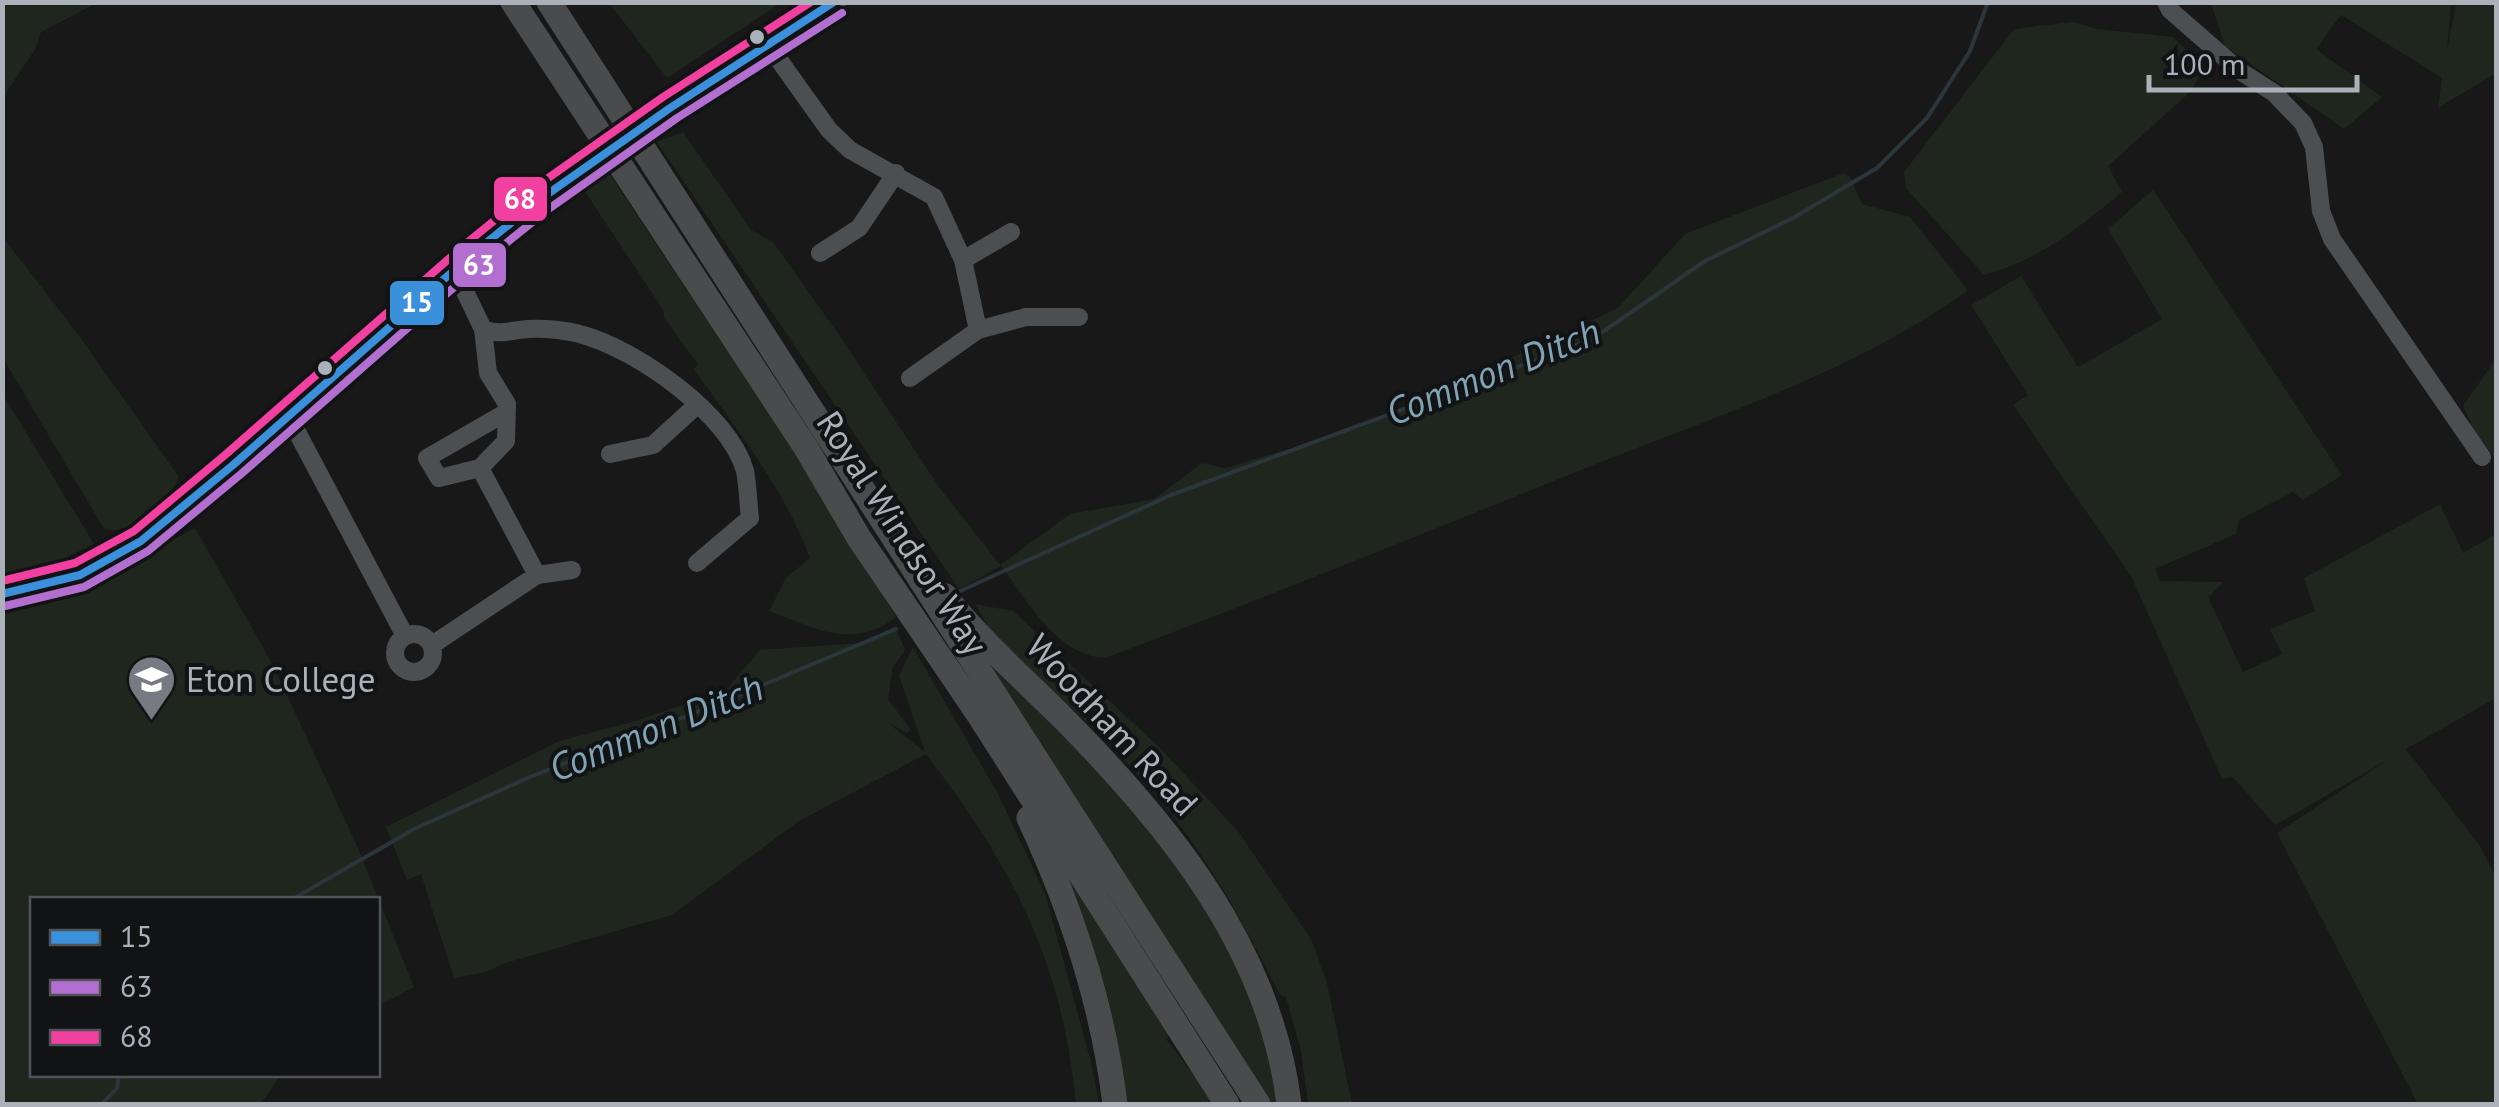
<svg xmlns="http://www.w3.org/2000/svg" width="2499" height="1107" viewBox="0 0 2499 1107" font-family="'PT Sans',sans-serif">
  <rect width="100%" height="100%" fill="#181819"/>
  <path fill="#1e261e" d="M 3,2 L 97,3 L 41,32 L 36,48 L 3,97 Z
    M 609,3 L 781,3 L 667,78 Z
    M 2211,3 L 2451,3 L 2447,51 L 2456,3 L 2496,3 L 2496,73 L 2438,108 L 2442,78 L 2341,15 L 2316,49 L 2382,97 L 2344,129 L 2225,46 Z
    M 2073,22 L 2097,29 L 2173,37 L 2206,68 L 2187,95 L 2108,166 L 2122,192 C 2080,227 2038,261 1984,275 L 1906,188 L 1904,172 L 2014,29 Z
    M 683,132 L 751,230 L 773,242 L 839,335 L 939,487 L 1000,565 L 1070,514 L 1154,499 L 1202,463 L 1225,468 L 1365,426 L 1618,308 L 1685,234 L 1844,173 L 1850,177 L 1862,204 L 1910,217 L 1968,290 C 1861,368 1728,412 1606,460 C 1439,527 1273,595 1105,658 C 1056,655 1028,601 1001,566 L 959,589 L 657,142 Z
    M 605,167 L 799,460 L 896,617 C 852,651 815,628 769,611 L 786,578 L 810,558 C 785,489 736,429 694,369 L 698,364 L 664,318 L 664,311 L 580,184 Z
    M 2153,190 L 2342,475 L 2303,500 L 2293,492 L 2239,520 L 2236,534 L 2155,569 L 2160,581 L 2224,582 L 2208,597 L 2243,672 L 2282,654 L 2270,629 L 2315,611 L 2304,578 L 2440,504 L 2463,553 L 2496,534 L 2496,698 L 2406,749 L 2480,846 L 2496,877 L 2496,1104 L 2418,1104 L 2277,833 L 2389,759 L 2275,825 L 2233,777 L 2222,779 L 2132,578 L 2013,405 L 2028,395 L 1971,305 L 2021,276 L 2078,367 L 2162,319 L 2108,229 Z
    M 2,236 L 77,333 L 179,477 C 168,502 134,536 104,529 L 3,358 Z
    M 2496,359 L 2496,458 L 2475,433 L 2463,406 Z
    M 2,393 L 94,544 L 51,565 L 3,575 Z
    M 195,528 L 273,665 L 358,848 L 414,987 L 378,1006 L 378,900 L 32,900 L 32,1074 L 280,1075 L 261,1104 L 3,1104 L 3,607 L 86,586 Z
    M 975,604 L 1013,611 L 1158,746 L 1238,831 L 1312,941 L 1327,983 L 1352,1104 L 1308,1104 L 1301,1051 L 1286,997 L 1280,995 C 1244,924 1207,855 1155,794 C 1105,736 1046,685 991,632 Z
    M 895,626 L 905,650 L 893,667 L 888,699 L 911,730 L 907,733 L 887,722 L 925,752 L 899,675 L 913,647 L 997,792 L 1045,893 L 1091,1062 L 1099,1104 L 1076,1104 C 1062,960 1013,868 926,754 L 799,821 L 672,915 L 505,963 L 486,972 L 454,978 L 421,874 L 407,880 L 386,827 L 559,741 L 632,722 L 725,691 L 760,650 L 861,643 Z
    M 975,651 L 1019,686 L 1156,824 L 1255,984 L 1283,1104 L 1270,1104 L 1253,1083 Z
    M 1054,847 L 1171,1032 L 1166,1039 L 1216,1104 L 1127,1104 Z"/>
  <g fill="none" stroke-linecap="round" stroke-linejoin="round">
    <path stroke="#2b363b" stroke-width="4" d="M 958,592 L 1171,495 L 1591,340 L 1705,261 L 1793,218 L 1877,168 L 1927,118 L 1970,51 L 1988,2
      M 291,900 L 416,828 L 530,777 L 725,701 L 896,629
      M 102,1104 L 117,1088 L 119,1074"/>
    <path stroke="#4c4f52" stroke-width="18" d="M 2166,2 L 2170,10 L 2240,71 L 2274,93 L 2303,123 L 2314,147 L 2321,211 L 2332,239 L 2482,457
      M 769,46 L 829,130 L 850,150 L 934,197 L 963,260 L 978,330
      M 820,253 L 859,228 L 896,173
      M 963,260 L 1011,232
      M 455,271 L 483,329 L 488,373 L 507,404 L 506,441 L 480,468 L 537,575
      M 483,329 C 499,336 511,330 528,329 C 544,328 567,330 583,335 C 637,350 730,415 745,471 C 748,486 748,503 750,518 L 697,563
      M 910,378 L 978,330 L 1026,317 L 1079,317
      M 288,415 L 405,636
      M 610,454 L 653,445 L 698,404
      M 480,468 L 439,478 L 427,458 L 505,413
      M395 653a19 19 0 1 1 38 0a19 19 0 1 1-38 0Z
      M 432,645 L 537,575 L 572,570"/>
    <path stroke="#4b4d50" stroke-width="22" d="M 2,594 L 80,575 L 141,541 L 233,465 L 476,251 L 542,198 L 670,108 L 835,2"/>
    <path stroke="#4a4b4d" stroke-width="25" d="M 513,2 L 806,448 L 859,538 L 979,715 L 1227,1104
      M 549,2 L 1258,1104
      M 945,596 C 979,640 1023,678 1062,717 C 1169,825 1270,948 1289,1104
      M 1029,818 C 1071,908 1103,1006 1115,1104"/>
    <defs>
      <path id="bus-1" d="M 2,594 L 80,575 L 141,541 L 233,465 L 476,251 L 542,198 L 670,108 L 834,2"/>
      <path id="bus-2" d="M 5,606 L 84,587 L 148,551 L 241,474 L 484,261 L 550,208 L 677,118 L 842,13"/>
      <path id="bus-3" d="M 2,581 L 75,563 L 134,531 L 225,455 L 468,242 L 534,188 L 663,97 L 811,2"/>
    </defs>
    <use href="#bus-1" stroke="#121315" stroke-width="15"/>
    <use href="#bus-2" stroke="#121315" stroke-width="15"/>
    <use href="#bus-3" stroke="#121315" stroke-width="15"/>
    <use href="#bus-1" stroke="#3a90db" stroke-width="8"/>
    <use href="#bus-2" stroke="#b36fd0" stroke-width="8"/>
    <use href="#bus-3" stroke="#f240a1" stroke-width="8"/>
  </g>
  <defs>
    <symbol id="school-pin" viewBox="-11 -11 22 30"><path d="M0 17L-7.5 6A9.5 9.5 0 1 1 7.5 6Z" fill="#777b81" stroke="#121315"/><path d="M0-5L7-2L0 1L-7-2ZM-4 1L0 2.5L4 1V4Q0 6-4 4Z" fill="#fff"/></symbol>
  </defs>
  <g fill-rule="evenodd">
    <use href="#school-pin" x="124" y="652" width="55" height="75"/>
  </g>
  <g fill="#aab1b9" stroke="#121315" stroke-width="4">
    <circle cx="757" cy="37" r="9"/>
    <circle cx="325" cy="368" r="9"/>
  </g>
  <g text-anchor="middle" stroke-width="8" stroke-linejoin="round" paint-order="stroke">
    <g font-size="35" fill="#aab1b9" stroke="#121315">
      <text transform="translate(902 533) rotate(57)" y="12">Royal Windsor Way</text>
      <text transform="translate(1112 725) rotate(47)" y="12">Woodham Road</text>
    </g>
    <g font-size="35" fill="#aab1b9" stroke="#121315" text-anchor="start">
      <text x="186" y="692">Eton College</text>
    </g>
    <g font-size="38" font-style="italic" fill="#81a4b4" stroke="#121315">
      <text transform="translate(1493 372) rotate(-22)" y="13">Common Ditch</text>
      <text transform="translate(656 728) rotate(-22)" y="13">Common Ditch</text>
    </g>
  </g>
  <g stroke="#121315" stroke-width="4">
    <rect x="492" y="175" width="57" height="48" rx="10" fill="#f240a1"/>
    <rect x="451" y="241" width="57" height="48" rx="10" fill="#b36fd0"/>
    <rect x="388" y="279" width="58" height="48" rx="10" fill="#3a90db"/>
  </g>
  <g font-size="28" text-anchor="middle" font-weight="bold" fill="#fff">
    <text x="520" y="209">68</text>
    <text x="479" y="275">63</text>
    <text x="417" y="312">15</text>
  </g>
  <rect width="2499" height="1107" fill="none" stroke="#aab1b9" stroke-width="10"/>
  <rect x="30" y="897" width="350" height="180" fill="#121315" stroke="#4f5257" stroke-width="2.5"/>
  <rect x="50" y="930" width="50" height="15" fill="#3a90db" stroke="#4f5257" stroke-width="2.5"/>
  <text x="120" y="947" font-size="30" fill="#aab1b9">15</text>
  <rect x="50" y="980" width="50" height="15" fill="#b36fd0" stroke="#4f5257" stroke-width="2.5"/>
  <text x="120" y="997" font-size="30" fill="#aab1b9">63</text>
  <rect x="50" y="1030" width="50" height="15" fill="#f240a1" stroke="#4f5257" stroke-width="2.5"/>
  <text x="120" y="1047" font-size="30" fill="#aab1b9">68</text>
  <path d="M2149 75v15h208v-15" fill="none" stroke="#aab1b9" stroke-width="5"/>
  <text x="2164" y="75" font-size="30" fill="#aab1b9" stroke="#121315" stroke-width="8" paint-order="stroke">100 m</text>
</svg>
